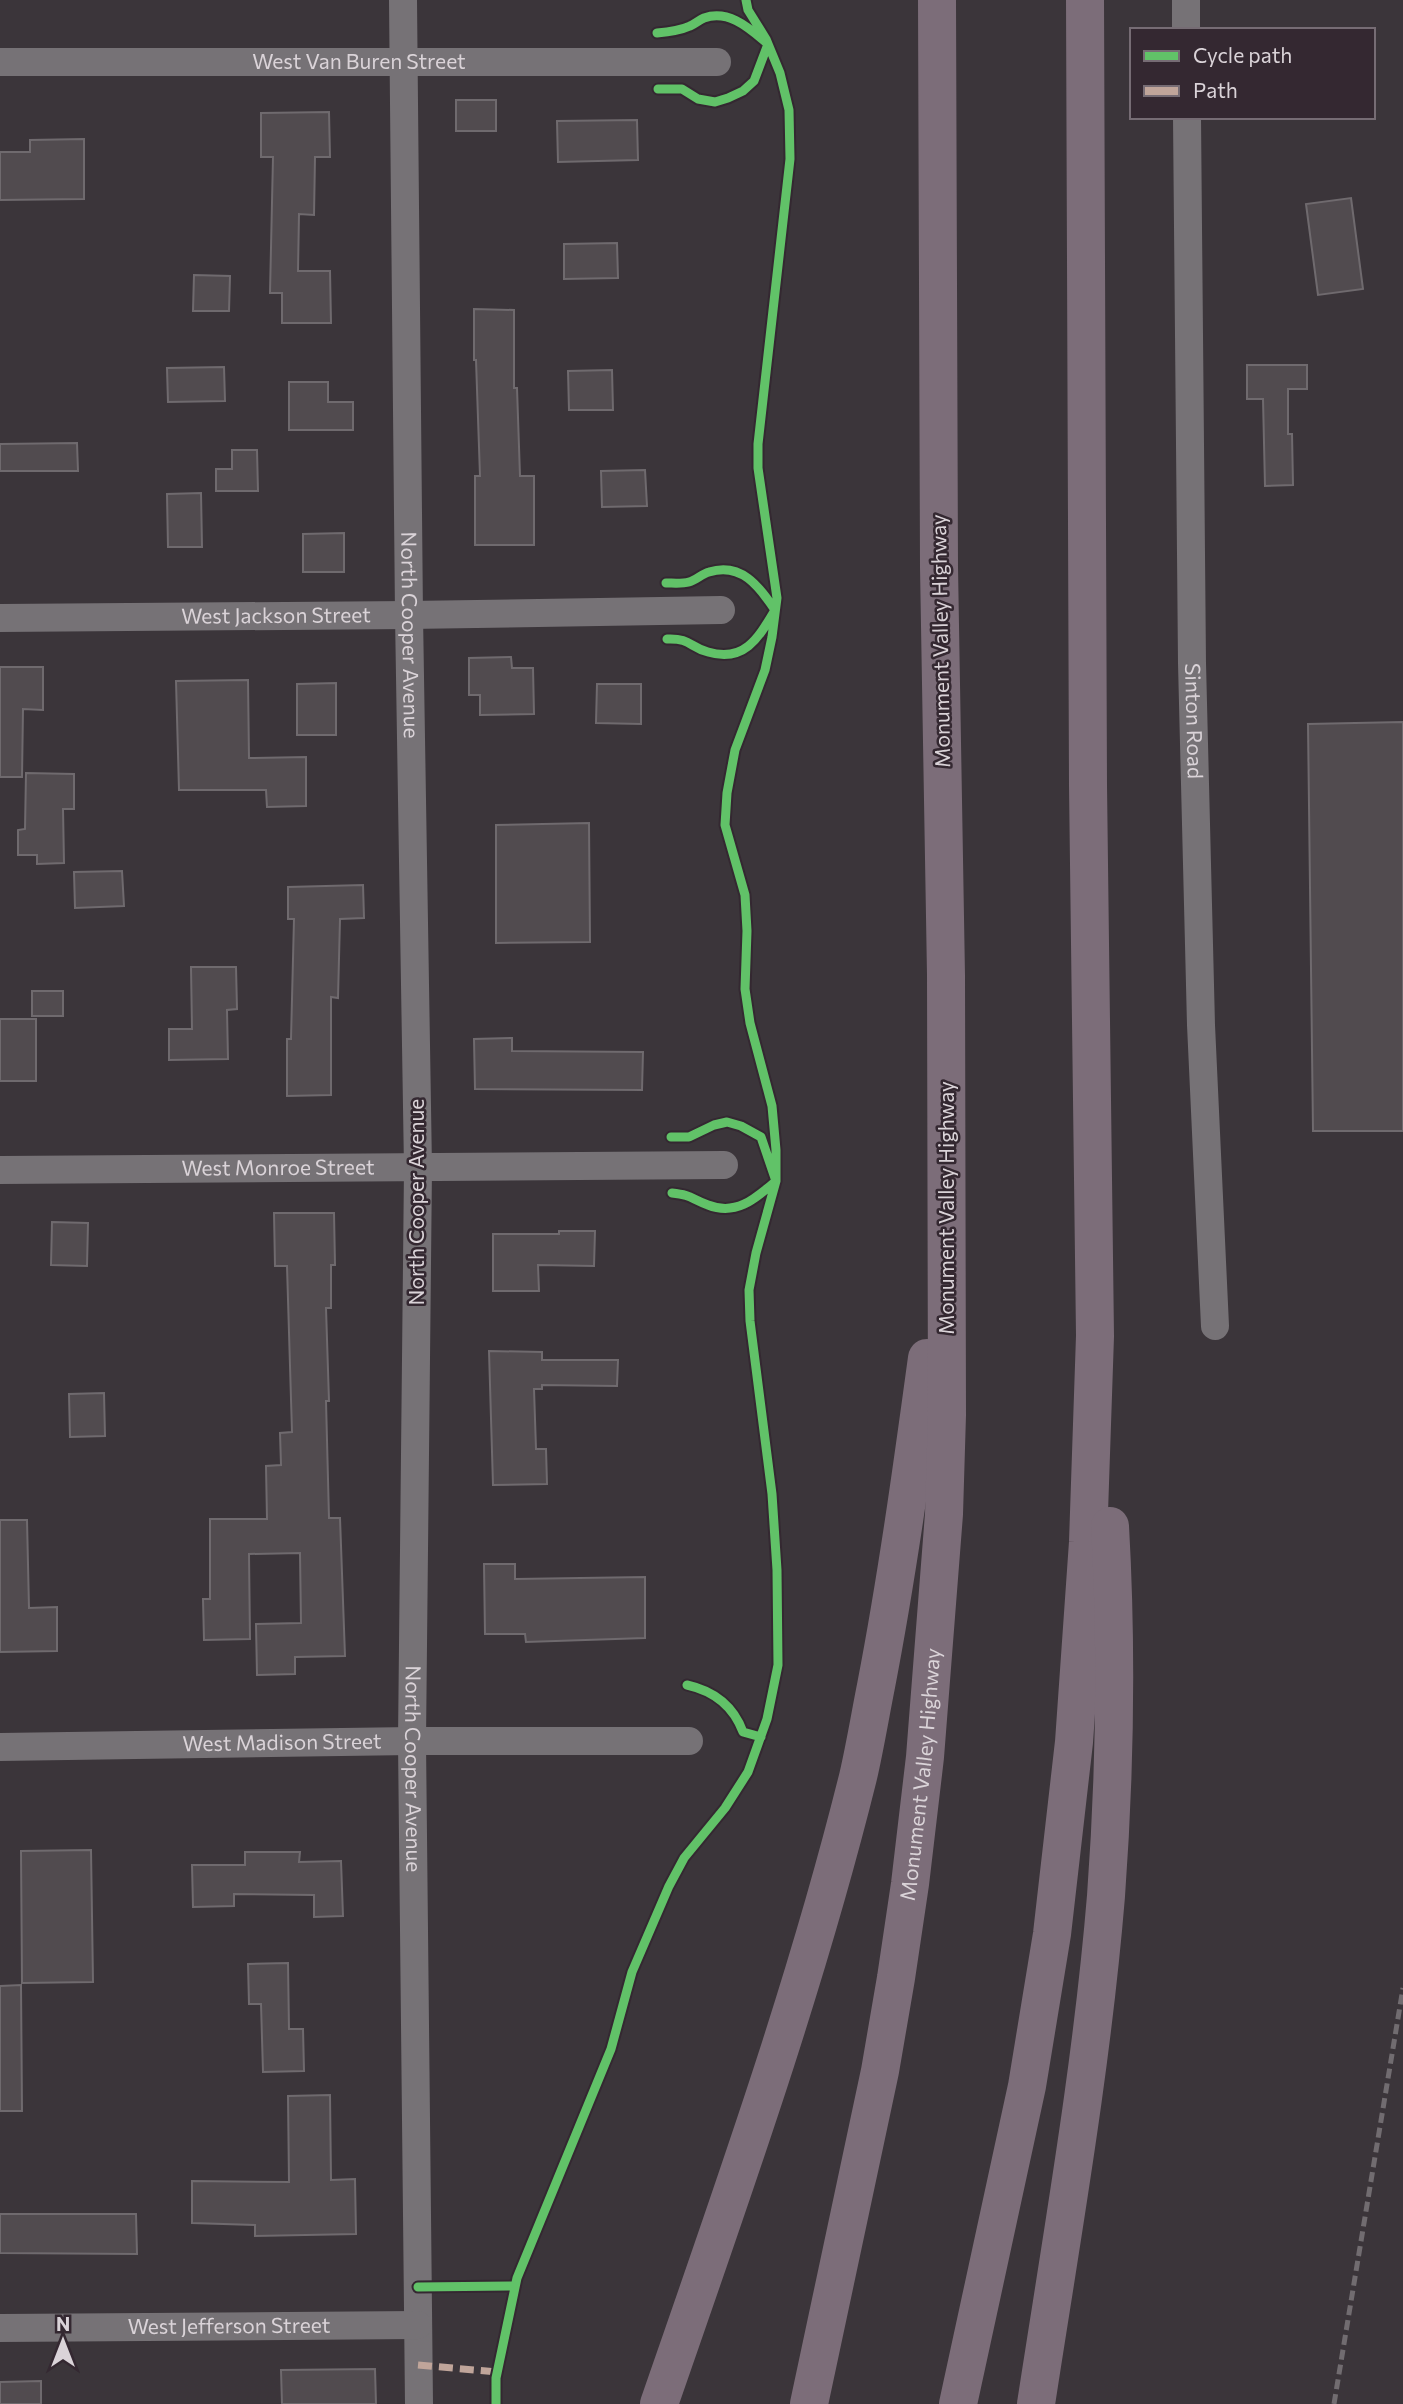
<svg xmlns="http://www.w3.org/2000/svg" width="1403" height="2404" viewBox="0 0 1403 2404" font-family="Commissioner,sans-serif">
  <rect width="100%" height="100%" fill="#3b353a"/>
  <path fill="#514b4f" stroke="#6f6a6e" stroke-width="2" d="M 456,100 L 496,100 L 496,131 L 456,131 Z
    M 329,112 L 330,157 L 315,157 L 314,215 L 299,214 L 298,271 L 330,271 L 331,323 L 282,323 L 282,293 L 270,293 L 273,157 L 261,157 L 261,113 Z
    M 637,120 L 638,160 L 558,162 L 557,121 Z
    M 84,139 L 84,199 L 0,200 L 0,152 L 30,152 L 30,140 Z
    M 1351,198 L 1363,289 L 1318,295 L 1306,204 Z
    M 617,243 L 618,278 L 564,279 L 564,244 Z
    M 194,275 L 230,276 L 229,311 L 193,311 Z
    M 474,309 L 514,310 L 514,388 L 517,388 L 520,476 L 534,476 L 534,545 L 475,545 L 475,476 L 480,476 L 476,360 L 474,360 Z
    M 1247,365 L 1307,365 L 1307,389 L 1288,389 L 1288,434 L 1292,434 L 1293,485 L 1265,486 L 1263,399 L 1247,399 Z
    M 224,367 L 225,401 L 168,402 L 167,368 Z
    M 612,370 L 613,410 L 569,410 L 568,371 Z
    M 289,382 L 328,382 L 328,402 L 353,402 L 353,430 L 289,430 Z
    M 77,443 L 78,471 L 0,471 L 0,444 Z
    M 232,450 L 257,450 L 258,491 L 216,491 L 216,469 L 232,469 Z
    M 645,470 L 647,506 L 602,507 L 601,471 Z
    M 201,493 L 202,547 L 168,547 L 167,494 Z
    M 344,533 L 344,572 L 303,572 L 303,534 Z
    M 511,657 L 512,668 L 533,668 L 534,714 L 480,715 L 480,695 L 469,695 L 469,658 Z
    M 0,667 L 43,667 L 43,710 L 23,709 L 22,777 L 0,777 Z
    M 248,680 L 249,758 L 306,757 L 306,806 L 267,807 L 266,790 L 179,790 L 176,681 Z
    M 336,683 L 336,735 L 297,735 L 297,684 Z
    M 597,684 L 641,684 L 641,724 L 596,723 Z
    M 1403,722 L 1403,1131 L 1313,1131 L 1308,724 Z
    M 26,773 L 74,774 L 74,809 L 63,809 L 64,863 L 37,864 L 37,855 L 18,855 L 18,830 L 25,829 Z
    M 589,823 L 590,942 L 496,943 L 496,825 Z
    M 122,871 L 124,906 L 75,908 L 74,872 Z
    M 363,885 L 364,918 L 340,919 L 338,998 L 331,997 L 331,1095 L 287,1096 L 287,1039 L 291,1039 L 294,919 L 288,919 L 288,887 Z
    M 191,967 L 236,967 L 237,1009 L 227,1010 L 228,1059 L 169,1060 L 169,1029 L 192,1029 Z
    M 32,991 L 63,991 L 63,1016 L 32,1016 Z
    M 0,1019 L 36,1019 L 36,1081 L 0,1081 Z
    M 512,1038 L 512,1051 L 643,1052 L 642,1090 L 475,1089 L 474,1039 Z
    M 274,1213 L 334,1213 L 335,1265 L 331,1265 L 331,1308 L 326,1308 L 329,1401 L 326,1401 L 329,1518 L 340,1518 L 345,1656 L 295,1657 L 295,1674 L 257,1675 L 256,1624 L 301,1623 L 300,1553 L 249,1554 L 250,1639 L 204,1640 L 203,1599 L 210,1599 L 210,1519 L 267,1519 L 266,1466 L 281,1465 L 280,1433 L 292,1432 L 287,1266 L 275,1266 Z
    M 52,1222 L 88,1223 L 87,1266 L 51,1265 Z
    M 559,1231 L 595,1231 L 594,1266 L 538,1265 L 539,1291 L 493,1291 L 493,1234 L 559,1234 Z
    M 489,1351 L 542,1352 L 542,1360 L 618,1360 L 617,1386 L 542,1385 L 542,1389 L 534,1389 L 536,1449 L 546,1449 L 547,1484 L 493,1485 Z
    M 104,1393 L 105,1436 L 70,1437 L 69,1394 Z
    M 0,1520 L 27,1520 L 29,1608 L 57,1607 L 57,1651 L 0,1652 Z
    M 484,1564 L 515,1564 L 515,1579 L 645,1577 L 645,1638 L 526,1642 L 525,1634 L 485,1634 Z
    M 91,1850 L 93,1982 L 22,1983 L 21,1851 Z
    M 245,1852 L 300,1852 L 299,1862 L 341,1861 L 343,1916 L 314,1917 L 314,1895 L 234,1894 L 234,1906 L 193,1907 L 192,1865 L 245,1865 Z
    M 288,1963 L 289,2029 L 303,2029 L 304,2071 L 263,2072 L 261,2004 L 249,2004 L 248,1964 Z
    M 21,1985 L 22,2111 L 0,2111 L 0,1986 Z
    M 330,2095 L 331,2180 L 355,2179 L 356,2234 L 255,2236 L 255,2225 L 192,2223 L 192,2181 L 289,2182 L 288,2096 Z
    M 0,2214 L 136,2214 L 137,2254 L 0,2253 Z
    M 375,2369 L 376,2404 L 282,2404 L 281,2370 Z
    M 41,2381 L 41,2404 L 0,2404 L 0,2382 Z"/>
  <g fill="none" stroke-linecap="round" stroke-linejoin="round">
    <g stroke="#767276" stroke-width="28">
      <path id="s1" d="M 403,0 L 409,615 L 418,1168 L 412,1741 L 419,2404"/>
      <path d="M 1186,0 L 1186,30"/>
      <path id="s2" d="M 0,62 L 717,62"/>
      <path id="s3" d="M 1187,117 L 1192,663 L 1201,1025 L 1215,1326"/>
      <path id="s4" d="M 0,618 L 409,615 L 721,610"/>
      <path id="s5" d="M 0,1170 L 724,1165"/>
      <path id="s6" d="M 0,1747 L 412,1741 L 689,1741"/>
      <path id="s7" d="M 0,2328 L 418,2325"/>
    </g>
    <g stroke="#7c6d79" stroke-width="38">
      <path d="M 659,2404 C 731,2196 805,1990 858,1777 C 865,1747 870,1716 876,1686 C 897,1577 912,1468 927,1358"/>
      <path id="s8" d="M 809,2404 L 880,2071 L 896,1978 L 910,1884 L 925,1757 L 944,1514 L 947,1415 L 946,975 L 939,567 L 937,0"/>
      <path d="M 958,2404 L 1027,2086 L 1052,1934 L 1074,1742 L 1088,1542 L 1095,1336 L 1088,785 L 1085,0"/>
      <path d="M 1036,2404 C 1062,2235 1092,2066 1106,1896 C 1115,1773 1117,1649 1110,1526"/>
    </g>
    <path stroke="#716c70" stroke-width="5" stroke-dasharray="10 5" stroke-linecap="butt" d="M 1334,2404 L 1403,1988"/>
    <path stroke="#c0a59a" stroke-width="7" stroke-dasharray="14 7" stroke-linecap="butt" d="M 418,2365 L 497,2372"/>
    <defs>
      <path id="cycleway" d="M 657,33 C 669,32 679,31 690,26 C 695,24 699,20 704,18 C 730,9 751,30 768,44 L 754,81 L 743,91 L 728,98 L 715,102 L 698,99 L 682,89 L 658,89
        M 666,583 C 673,583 682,584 689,582 C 696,580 702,574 709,572 C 741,562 759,586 775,610 C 759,637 745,663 708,652 C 689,647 691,638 667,639
        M 671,1137 L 689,1137 L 714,1125 L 727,1122 L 741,1126 L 761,1137 L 776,1181 C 755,1199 736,1216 708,1205 C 691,1199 692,1195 672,1193
        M 687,1685 C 714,1691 733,1705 743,1732 L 761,1737
        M 418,2287 L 515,2286
        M 496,2404 L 496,2378 L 517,2278 L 611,2049 L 632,1972 L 669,1886 L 684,1858 L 725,1808 L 748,1772 L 767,1719 L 778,1665 L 777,1570 L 772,1494 L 750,1321 L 749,1290 L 756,1253 L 776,1181 L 776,1150 L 772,1106 L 750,1023 L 745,989 L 747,931 L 745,895 L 725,825 L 727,793 L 735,750 L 765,670 L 772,637 L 777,598 L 758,468 L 758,444 L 790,159 L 789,110 L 780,73 L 766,39 L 748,10 L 746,0"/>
    </defs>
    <use href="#cycleway" stroke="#342831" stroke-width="13"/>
    <use href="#cycleway" stroke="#61c268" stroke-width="9"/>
  </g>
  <g text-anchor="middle" stroke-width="5" stroke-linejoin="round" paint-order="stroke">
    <g font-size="21" fill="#dad3d8" stroke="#342831">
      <text dy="7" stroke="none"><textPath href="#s2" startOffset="359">West Van Buren Street</textPath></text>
      <text dy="7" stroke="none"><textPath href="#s4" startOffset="276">West Jackson Street</textPath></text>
      <text dy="7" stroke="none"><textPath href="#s1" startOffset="635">North Cooper Avenue</textPath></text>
      <text transform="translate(941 641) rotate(-91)" y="7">Monument Valley Highway</text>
      <text dy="7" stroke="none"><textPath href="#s3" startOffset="604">Sinton Road</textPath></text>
      <text dy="7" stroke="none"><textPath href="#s5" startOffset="278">West Monroe Street</textPath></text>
      <text transform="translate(417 1202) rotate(-90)" y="7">North Cooper Avenue</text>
      <text transform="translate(947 1208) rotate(-90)" y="7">Monument Valley Highway</text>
      <text dy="7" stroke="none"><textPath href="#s6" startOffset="282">West Madison Street</textPath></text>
      <text dy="7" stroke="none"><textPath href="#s1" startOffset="1769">North Cooper Avenue</textPath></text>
      <text dy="7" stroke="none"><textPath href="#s8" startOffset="640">Monument Valley Highway</textPath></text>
      <text dy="7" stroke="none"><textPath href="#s7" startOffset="229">West Jefferson Street</textPath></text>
    </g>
  </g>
  <rect x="1130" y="28" width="245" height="91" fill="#342831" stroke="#766c74" stroke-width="2"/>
  <rect x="1144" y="51" width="35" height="10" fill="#61c268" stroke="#766c74" stroke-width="2"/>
  <text x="1193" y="63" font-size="21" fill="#dad3d8">Cycle path</text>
  <rect x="1144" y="86" width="35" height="10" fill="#c0a59a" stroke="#766c74" stroke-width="2"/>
  <text x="1193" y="98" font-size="21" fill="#dad3d8">Path</text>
  <g transform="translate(63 2341)" stroke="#342831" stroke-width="5" paint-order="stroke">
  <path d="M0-5L12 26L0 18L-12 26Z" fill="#dad3d8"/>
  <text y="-10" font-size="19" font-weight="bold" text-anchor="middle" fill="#dad3d8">N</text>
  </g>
</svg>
